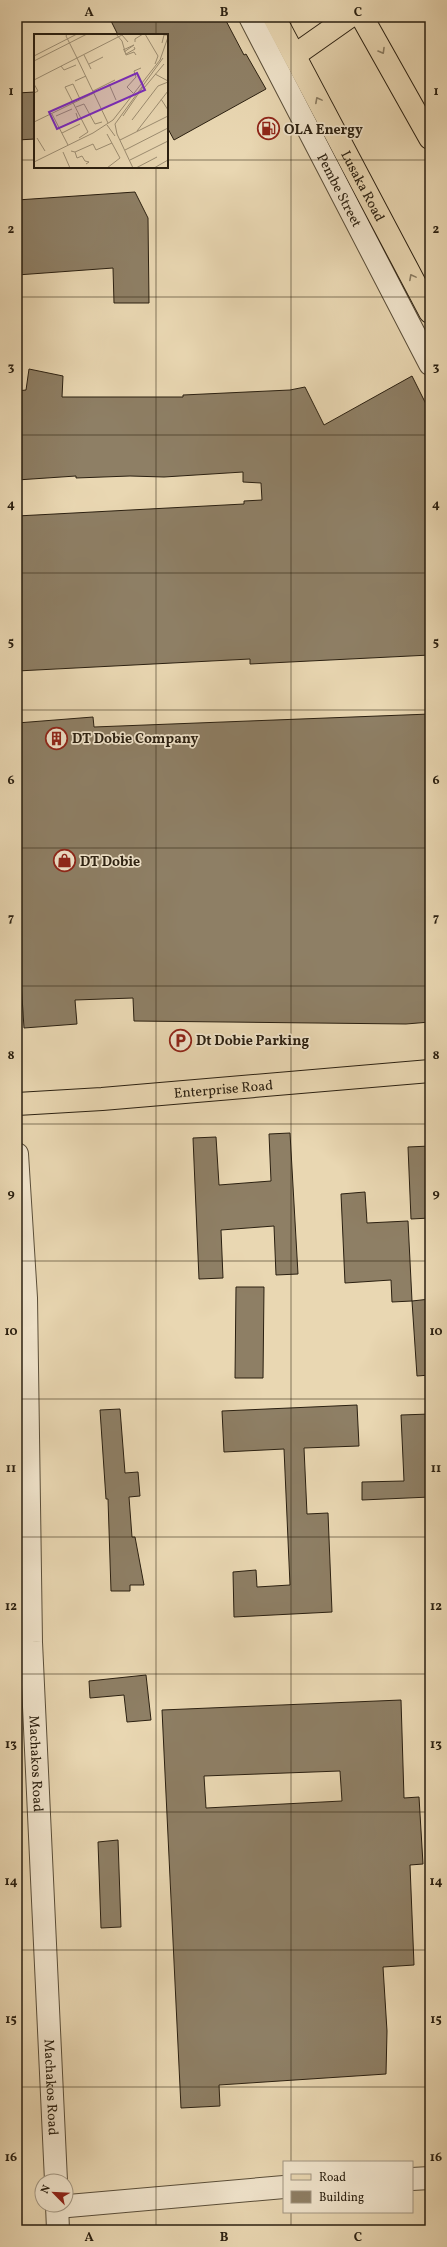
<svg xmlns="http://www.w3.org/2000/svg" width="447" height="2247" viewBox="0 0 447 2247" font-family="Vollkorn,serif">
  <rect width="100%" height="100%" fill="#e9d7b2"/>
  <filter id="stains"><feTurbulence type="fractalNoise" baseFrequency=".005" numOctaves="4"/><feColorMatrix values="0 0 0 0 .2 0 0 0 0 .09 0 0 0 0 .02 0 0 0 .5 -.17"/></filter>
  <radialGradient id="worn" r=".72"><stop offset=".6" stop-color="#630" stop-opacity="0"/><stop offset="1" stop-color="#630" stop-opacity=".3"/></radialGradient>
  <path fill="#8e7f65" stroke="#2b2011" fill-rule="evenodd" d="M 109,17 L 224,17 L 244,55 L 246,54 L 266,89 L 174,140 L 167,127 L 167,35 L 118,35 Z
    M 35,92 L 35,139 L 17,140 L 17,93 Z
    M 135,192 L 148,218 L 149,303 L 114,303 L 113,268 L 17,275 L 17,200 Z
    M 29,369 L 63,376 L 62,397 L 183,397 L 183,395 L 290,390 L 305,387 L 324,425 L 412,376 L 430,412 L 430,655 L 250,664 L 250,659 L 17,671 L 17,516 L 244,504 L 244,501 L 262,500 L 261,483 L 243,482 L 243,472 L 164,477 L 130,476 L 76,478 L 76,476 L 17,480 L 17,391 L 26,390 Z
    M 430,714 L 430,1022 L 406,1024 L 134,1021 L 133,998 L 75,1000 L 77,1024 L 24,1028 L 17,919 L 17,723 L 93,717 L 94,727 Z
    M 290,1133 L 298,1274 L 276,1275 L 274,1226 L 221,1230 L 223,1278 L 199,1279 L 193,1138 L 216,1137 L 219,1185 L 271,1181 L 269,1134 Z
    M 430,1146 L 430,1218 L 411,1219 L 408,1147 Z
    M 365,1192 L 367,1223 L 408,1221 L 412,1301 L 392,1302 L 391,1280 L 345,1283 L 341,1194 Z
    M 236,1287 L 264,1287 L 263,1378 L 235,1378 Z
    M 430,1299 L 430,1375 L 417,1376 L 412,1301 Z
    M 357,1405 L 359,1446 L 304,1448 L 307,1514 L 328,1513 L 332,1612 L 234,1617 L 233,1572 L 256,1570 L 257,1587 L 290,1585 L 284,1449 L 224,1452 L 222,1411 Z
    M 120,1409 L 125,1473 L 138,1472 L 140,1496 L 129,1497 L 132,1537 L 135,1537 L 144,1585 L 130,1585 L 130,1591 L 111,1591 L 108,1499 L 106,1499 L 100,1410 Z
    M 430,1414 L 430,1497 L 362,1500 L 362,1482 L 404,1481 L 401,1415 Z
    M 146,1675 L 151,1720 L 127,1722 L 124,1695 L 90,1698 L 89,1681 Z
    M 401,1700 L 404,1798 L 419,1797 L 423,1864 L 410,1865 L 414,1965 L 383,1967 L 387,2031 L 386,2074 L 219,2085 L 220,2106 L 181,2108 L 162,1710 ZM 340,1771 L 342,1801 L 206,1808 L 204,1776 Z
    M 118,1840 L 121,1927 L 101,1928 L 98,1842 Z"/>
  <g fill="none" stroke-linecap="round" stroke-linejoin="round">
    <defs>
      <g id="minor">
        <path id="s1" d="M 250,17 L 430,364"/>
        <path id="s2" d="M 17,1154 L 26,1298 L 31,1642 L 56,2181"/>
        <path d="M 412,2179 L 430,2178"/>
        <path d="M 57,2205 L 58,2230"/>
        <path d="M 57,2207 L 284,2187"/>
      </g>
      <g id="major">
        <path id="s3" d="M 274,17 L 430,312"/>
        <path d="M 362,17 L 430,138"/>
        <path d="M 295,55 L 349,17"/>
        <path id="s4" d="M 17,1104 L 102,1099 L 430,1071"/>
      </g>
    </defs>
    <use href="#minor" stroke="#5a4e39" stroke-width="24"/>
    <use href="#major" stroke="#2b2011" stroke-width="24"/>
    <use href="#minor" stroke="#f1e5cd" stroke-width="22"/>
    <use href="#major" stroke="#e9d7b2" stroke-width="22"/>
  </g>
  <defs><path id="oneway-chevron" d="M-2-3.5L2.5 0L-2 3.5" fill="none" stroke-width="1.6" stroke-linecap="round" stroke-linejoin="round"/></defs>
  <g stroke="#8a7c62">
    <use href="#oneway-chevron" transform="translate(382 51) rotate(60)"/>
    <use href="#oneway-chevron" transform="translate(318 100) rotate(-118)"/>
    <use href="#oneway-chevron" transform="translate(412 277) rotate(-118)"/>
  </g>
  <path fill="none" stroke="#2b2011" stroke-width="1" stroke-opacity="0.55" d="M 156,17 L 156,35M 291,17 L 291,2162M 17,160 L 35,160M 167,160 L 430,160M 156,167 L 156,2230M 17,297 L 430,297M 17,435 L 430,435M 17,573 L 430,573M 17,710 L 430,710M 17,848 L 430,848M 17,986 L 430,986M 17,1124 L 430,1124M 17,1261 L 430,1261M 17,1399 L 430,1399M 17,1537 L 430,1537M 17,1674 L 430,1674M 17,1812 L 430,1812M 17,1950 L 430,1950M 17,2087 L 430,2087M 291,2212 L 291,2230"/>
  <defs>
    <symbol id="fuel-ring" viewBox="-11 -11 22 22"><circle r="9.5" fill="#f1e5cd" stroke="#8f2418" stroke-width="1.5"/><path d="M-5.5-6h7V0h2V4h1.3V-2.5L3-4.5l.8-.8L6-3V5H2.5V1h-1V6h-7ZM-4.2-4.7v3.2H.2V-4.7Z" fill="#8f2418"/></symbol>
    <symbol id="building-ring" viewBox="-11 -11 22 22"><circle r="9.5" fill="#f1e5cd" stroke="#8f2418" stroke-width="1.5"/><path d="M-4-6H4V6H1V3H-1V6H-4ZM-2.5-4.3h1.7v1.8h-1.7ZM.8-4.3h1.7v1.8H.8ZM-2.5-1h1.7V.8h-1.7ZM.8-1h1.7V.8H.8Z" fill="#8f2418"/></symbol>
    <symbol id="shop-ring" viewBox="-11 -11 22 22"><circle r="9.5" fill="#f1e5cd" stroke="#8f2418" stroke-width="1.5"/><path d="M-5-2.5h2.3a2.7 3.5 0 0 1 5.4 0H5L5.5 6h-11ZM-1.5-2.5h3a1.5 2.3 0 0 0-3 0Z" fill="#8f2418"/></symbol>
    <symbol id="parking-ring" viewBox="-11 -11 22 22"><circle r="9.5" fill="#f1e5cd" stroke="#8f2418" stroke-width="1.5"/><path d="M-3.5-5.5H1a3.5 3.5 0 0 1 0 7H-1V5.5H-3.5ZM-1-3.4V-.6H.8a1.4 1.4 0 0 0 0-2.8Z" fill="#8f2418"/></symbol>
  </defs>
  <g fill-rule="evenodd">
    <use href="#fuel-ring" x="256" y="116" width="25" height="25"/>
    <use href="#building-ring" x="44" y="726" width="25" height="25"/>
    <use href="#shop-ring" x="52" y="848" width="25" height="25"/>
    <use href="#parking-ring" x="168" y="1028" width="25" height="25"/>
  </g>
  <g text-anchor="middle" stroke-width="3.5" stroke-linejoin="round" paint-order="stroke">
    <g font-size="14" font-weight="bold" fill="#2b2011" stroke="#f1e5cd" text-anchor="start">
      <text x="284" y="134">OLA Energy</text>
      <text x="72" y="743">DT Dobie Company</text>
      <text x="80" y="866">DT Dobie</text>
      <text x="196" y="1045">Dt Dobie Parking</text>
    </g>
    <g font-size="14" fill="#2b2011" stroke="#f1e5cd">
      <text dy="5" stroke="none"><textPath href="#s3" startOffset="191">Lusaka Road</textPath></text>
      <text dy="5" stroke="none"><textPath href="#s1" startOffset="195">Pembe Street</textPath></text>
      <text dy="5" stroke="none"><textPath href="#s4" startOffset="207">Enterprise Road</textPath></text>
      <text dy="5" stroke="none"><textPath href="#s2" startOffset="610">Machakos Road</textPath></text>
      <text dy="5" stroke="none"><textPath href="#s2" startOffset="934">Machakos Road</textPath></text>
    </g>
  </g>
  <g transform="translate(34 34)">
    <rect width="134" height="134" fill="#e9d7b2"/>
    <path fill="none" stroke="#9d8e72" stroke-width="1" d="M 33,0 L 32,2 L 43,24 L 88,1 L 94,8M 82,0 L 88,7 L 92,21 L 100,18 L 102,21M 111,0 L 124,22 L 121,30M 101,8 L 101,5 L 109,0M 128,9 L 130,1 L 134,1M 89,16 L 100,11 L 90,18M 92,20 L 101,15 L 100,13M 50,21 L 57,35M 0,22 L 43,0M 0,27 L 53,0M 55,30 L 69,23M 27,32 L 30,36 L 42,31M 121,40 L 134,47M 0,46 L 43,24 L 74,89M 41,47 L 52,42M 0,50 L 4,57 L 0,59M 75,50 L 82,66M 110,54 L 130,30M 59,57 L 81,46M 99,59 L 93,53 L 102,43 L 100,37 L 107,34M 127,65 L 134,76M 42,73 L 50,70 L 61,90 L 68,88M 18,80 L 34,111M 22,82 L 38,75M 89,82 L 109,53M 98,86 L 124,52 L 134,48M 0,88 L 60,59M 73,91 L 81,102M 25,94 L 44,85 L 42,79M 103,97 L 134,57M 28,99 L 46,90M 73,100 L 86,124 L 73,134M 3,104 L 11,117M 45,104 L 54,98 L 31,53 L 39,50 L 46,65M 86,106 L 134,82M 91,116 L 134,94M 37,117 L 41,118 L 59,110 L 62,116 L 78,109M 29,118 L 36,134M 41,118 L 43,124 L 48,122 L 51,127 L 55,128 L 52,130M 96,126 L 134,107M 0,128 L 59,99 L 79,86 L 126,26 L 134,3M 99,134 L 83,100 L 81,90 L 129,24M 102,134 L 123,123M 120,134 L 134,126"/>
    <path fill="#7b2cbf" fill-opacity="0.15" stroke="#7b2cbf" stroke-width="2" d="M 103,39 L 111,56 L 23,95 L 15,78 Z"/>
    <rect width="134" height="134" fill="none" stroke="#2b2011" stroke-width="2"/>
  </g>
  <rect width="447" height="2247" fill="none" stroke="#e9d7b2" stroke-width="44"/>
  <rect x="283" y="2161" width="130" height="52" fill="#f1e5cd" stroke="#a29682"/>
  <rect x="291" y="2174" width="20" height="6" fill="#e9d7b2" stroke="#a29682"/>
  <text x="319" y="2181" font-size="12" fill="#2b2011">Road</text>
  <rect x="291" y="2191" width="20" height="12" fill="#8e7f65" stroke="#a29682"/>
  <text x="319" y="2201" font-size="12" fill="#2b2011">Building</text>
  <g transform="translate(54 2193) rotate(294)"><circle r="19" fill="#f1e5cd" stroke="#a29682"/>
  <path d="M0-3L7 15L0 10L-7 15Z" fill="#8f2418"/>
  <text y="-6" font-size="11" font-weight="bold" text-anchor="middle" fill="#2b2011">N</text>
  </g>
  <rect x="22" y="22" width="403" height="2203" fill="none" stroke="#2b2011" stroke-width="1.5"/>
  <g font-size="13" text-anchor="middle" font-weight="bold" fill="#2b2011">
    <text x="89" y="16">A</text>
    <text x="224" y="16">B</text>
    <text x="358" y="16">C</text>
    <text x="11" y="95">1</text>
    <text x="436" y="95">1</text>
    <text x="11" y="233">2</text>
    <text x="436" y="233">2</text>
    <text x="11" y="371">3</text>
    <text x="436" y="371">3</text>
    <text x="11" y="508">4</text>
    <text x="436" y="508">4</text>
    <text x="11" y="646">5</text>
    <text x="436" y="646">5</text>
    <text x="11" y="784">6</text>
    <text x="436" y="784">6</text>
    <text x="11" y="922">7</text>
    <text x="436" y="922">7</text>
    <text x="11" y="1059">8</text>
    <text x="436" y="1059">8</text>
    <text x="11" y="1197">9</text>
    <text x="436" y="1197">9</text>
    <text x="11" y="1335">10</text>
    <text x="436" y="1335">10</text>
    <text x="11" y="1472">11</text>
    <text x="436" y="1472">11</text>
    <text x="11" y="1610">12</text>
    <text x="436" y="1610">12</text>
    <text x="11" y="1748">13</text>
    <text x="436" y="1748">13</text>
    <text x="11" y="1885">14</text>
    <text x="436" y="1885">14</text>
    <text x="11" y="2023">15</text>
    <text x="436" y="2023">15</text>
    <text x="11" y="2161">16</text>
    <text x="436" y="2161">16</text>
    <text x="89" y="2241">A</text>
    <text x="224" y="2241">B</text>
    <text x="358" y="2241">C</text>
  </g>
  <rect width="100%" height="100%" filter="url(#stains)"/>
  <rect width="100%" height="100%" fill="url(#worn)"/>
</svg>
